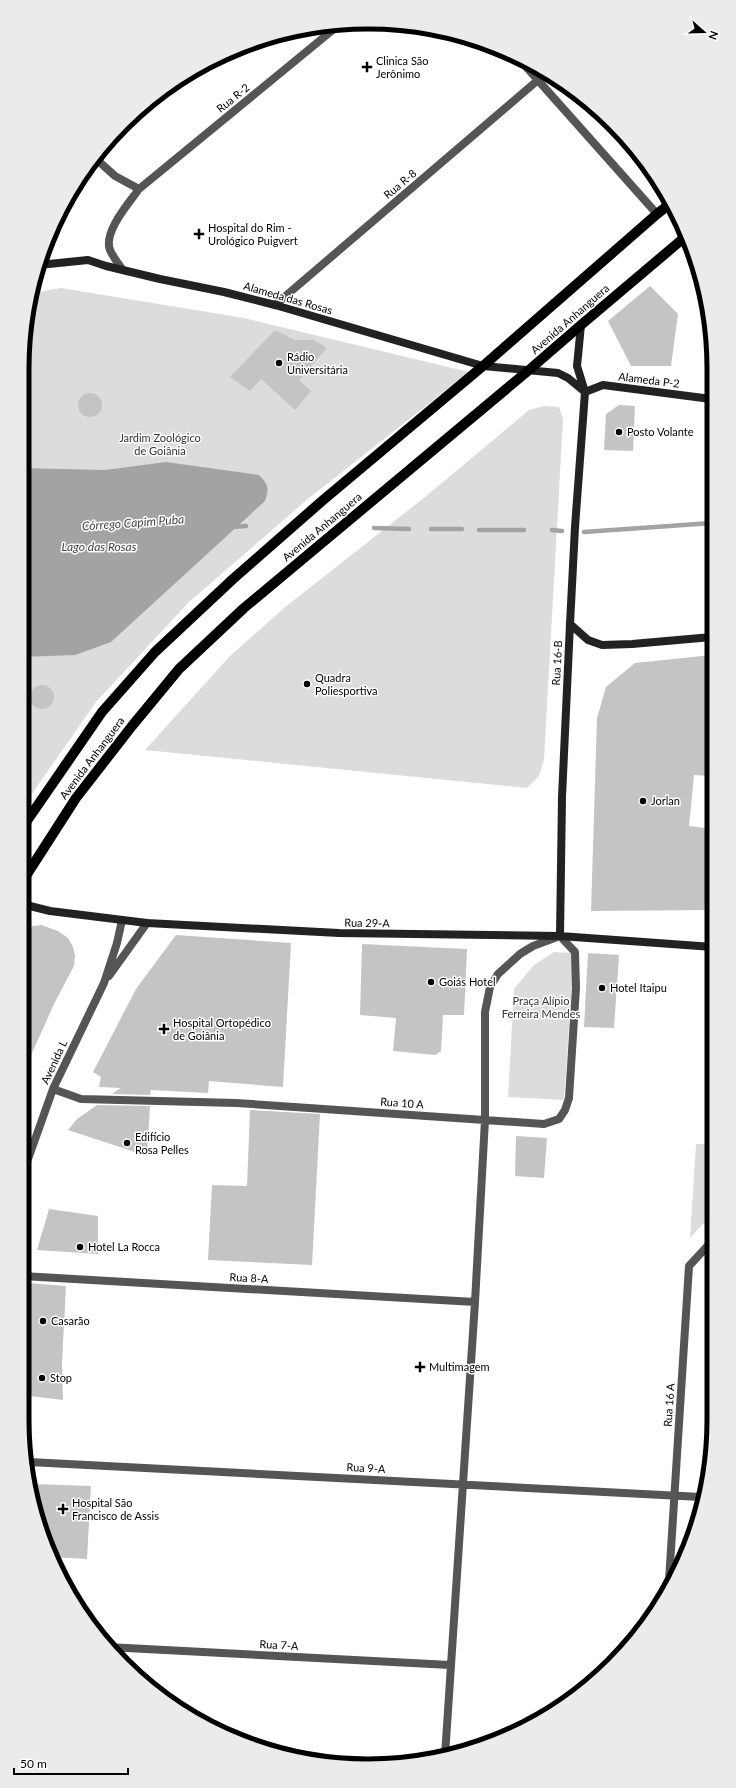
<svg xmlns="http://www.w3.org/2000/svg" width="736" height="1788" viewBox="0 0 736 1788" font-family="Lato,sans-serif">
  <rect width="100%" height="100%" fill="#fff"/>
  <path fill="#dcdcdc" d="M 61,288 L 244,318 L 469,372 L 309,498 L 189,602 L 96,702 L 22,808 L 22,368 L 34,293 Z
    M 544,406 L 559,407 L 563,419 L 544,760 L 539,776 L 527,788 L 145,750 L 229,657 L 284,608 L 425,497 L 529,410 Z
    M 554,952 L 574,953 L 564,1100 L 508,1097 L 514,989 L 534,965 Z
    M 696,1144 L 713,1144 L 713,1213 L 690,1238 Z
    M 714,1249 L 714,1290 L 704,1291 L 710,1253 Z"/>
  <path fill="#a3a3a3" d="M 166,462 L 259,475 C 269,485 269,488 265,501 L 111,642 L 75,655 L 22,657 L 22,468 L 105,470 Z"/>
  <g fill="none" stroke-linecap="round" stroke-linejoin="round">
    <path stroke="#a3a3a3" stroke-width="4.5" d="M 233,527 L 246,526
      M 374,528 L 409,529
      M 431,529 L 462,529
      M 479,530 L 524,530
      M 552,530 L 562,531
      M 584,532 L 712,523"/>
  </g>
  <path fill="#c4c4c4" d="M 650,286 L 678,314 L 671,366 L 631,366 L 608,321 Z
    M 275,330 L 295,340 L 314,340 L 327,348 L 299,380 L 311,391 L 295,410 L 261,379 L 250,391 L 230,377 Z
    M78 405a12 12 0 1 1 24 0a12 12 0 1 1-24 0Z
    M 619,405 L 635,406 L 633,451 L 604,450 L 606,414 Z
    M 712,655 L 712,776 L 694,775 L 689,826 L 712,829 L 713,887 L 711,910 L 591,911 L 597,718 L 606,687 L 635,663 Z
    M30 697a12 12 0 1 1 24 0a12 12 0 1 1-24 0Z
    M 41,925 L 58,931 L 68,938 L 73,947 L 75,956 L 74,966 L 55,1002 L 22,1075 L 22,930 L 26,927 Z
    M 176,935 L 291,943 L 283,1087 L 209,1081 L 208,1093 L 151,1090 L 150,1095 L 112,1094 L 121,1088 L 99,1087 L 101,1077 L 93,1072 L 136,989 Z
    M 362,944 L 467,949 L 464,1015 L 443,1015 L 441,1051 L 435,1055 L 393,1051 L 396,1018 L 360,1015 Z
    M 588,953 L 619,955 L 614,1028 L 584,1027 Z
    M 97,1105 L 150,1106 L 147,1156 L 68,1130 L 77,1119 Z
    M 250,1110 L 320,1114 L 312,1265 L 208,1260 L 212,1185 L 247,1186 Z
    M 516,1136 L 547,1138 L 544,1178 L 515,1176 Z
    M 49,1209 L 98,1216 L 98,1254 L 37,1250 Z
    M 28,1283 L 66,1286 L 62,1362 L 63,1400 L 22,1395 L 22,1289 Z
    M 33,1484 L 91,1486 L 87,1559 L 52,1557 L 40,1531 Z"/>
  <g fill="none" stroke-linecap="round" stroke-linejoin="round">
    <path stroke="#555" stroke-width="8" d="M 520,60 L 657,214
      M 95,158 L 115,176 L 139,189
      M 122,269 C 118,263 113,257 110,250 C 103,232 129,203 139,189 L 340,24
      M 275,305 L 538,80
      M 109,976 L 147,923
      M 53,1089 L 81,1099 L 236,1103 L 544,1124 L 559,1119 L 565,1110 L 569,1098 L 576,988 L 575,952 L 560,936 L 533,946 L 520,954 L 498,974 L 490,987 L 485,1012 L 485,1120 L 475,1302 L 445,1756
      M 22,1176 L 53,1089 L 104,983 L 117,943 L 122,920
      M 22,1276 L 475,1302
      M 29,1462 L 701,1497
      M 669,1581 L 689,1266 L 714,1239
      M 107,1647 L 450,1665"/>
    <path stroke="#222" stroke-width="8" d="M 39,265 L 88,260 L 106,266 L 160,279 L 224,292 L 275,305 L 483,366 L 558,373 L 568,378 L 585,392
      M 585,392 L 603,385 L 711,399
      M 570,624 L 588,640 L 602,645 L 632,644 L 712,637
      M 22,904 L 50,911 L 147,923 L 339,933 L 560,936 L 713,947
      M 560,936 L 562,797 L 570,624 L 575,527 L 585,392 L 577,366 L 581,325"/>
    <path stroke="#000" stroke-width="10" d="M 22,828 L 102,712 L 155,652 L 233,579 L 322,501 L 483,366 L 657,214 L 671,203
      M 22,882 L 76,798 L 132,726 L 179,669 L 244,608 L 529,370 L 581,325 L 685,237"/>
  </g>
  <g fill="#000" stroke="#fff" stroke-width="1.5">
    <path d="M365 61h4v4h4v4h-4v4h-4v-4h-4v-4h4z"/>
    <path d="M197 228h4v4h4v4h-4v4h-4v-4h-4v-4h4z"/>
    <circle cx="279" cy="363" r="4"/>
    <circle cx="619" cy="432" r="4"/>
    <circle cx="307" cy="684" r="4"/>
    <circle cx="643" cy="801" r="4"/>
    <circle cx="431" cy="982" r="4"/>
    <circle cx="602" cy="988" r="4"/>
    <path d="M162 1023h4v4h4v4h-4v4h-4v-4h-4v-4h4z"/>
    <circle cx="127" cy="1143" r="4"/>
    <circle cx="80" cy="1247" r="4"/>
    <circle cx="43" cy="1321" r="4"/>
    <path d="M418 1361h4v4h4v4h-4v4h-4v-4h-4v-4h4z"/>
    <circle cx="42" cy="1378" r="4"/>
    <path d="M61 1503h4v4h4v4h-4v4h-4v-4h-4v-4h4z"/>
  </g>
  <g text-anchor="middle" stroke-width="3" stroke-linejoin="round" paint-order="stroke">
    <g font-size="11" fill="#000" stroke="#fff" text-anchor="start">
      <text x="376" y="65">Clinica São<tspan x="376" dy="13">Jerônimo</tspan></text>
      <text x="208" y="232">Hospital do Rim -<tspan x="208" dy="13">Urológico Puigvert</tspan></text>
      <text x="287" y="361">Rádio<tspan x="287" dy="13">Universitária</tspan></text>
      <text x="627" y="436">Posto Volante</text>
      <text x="315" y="682">Quadra<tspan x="315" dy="13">Poliesportiva</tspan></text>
      <text x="651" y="805">Jorlan</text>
      <text x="439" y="986">Goiás Hotel</text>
      <text x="610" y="992">Hotel Itaipu</text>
      <text x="173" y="1027">Hospital Ortopédico<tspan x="173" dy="13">de Goiânia</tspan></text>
      <text x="135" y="1141">Edifício<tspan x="135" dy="13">Rosa Pelles</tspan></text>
      <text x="88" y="1251">Hotel La Rocca</text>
      <text x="51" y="1325">Casarão</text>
      <text x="429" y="1371">Multimagem</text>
      <text x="50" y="1382">Stop</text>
      <text x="72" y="1507">Hospital São<tspan x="72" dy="13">Francisco de Assis</tspan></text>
    </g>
    <g font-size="11" fill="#000" stroke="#fff">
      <text transform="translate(233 98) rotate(-39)" y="4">Rua R-2</text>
      <text transform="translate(400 184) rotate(-40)" y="4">Rua R-8</text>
      <text transform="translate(288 298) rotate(16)" y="4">Alameda das Rosas</text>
      <text transform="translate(570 319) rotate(-41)" y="4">Avenida Anhanguera</text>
      <text transform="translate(649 380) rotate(7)" y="4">Alameda P-2</text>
      <text transform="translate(322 527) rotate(-40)" y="4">Avenida Anhanguera</text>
      <text transform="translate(557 663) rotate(-87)" y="4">Rua 16-B</text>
      <text transform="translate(92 758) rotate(-53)" y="4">Avenida Anhanguera</text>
      <text transform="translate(367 923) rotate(1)" y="4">Rua 29-A</text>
      <text transform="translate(54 1062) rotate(-65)" y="4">Avenida L</text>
      <text transform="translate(402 1103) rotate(4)" y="4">Rua 10 A</text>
      <text transform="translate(249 1278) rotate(3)" y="4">Rua 8-A</text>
      <text transform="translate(669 1405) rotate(-86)" y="4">Rua 16 A</text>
      <text transform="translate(366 1468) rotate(3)" y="4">Rua 9-A</text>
      <text transform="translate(279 1645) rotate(3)" y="4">Rua 7-A</text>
    </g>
    <g font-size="11" fill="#333" stroke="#fff">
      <text x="160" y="442">Jardim Zoológico<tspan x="160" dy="13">de Goiânia</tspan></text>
      <text x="541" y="1005">Praça Alípio<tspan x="541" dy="13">Ferreira Mendes</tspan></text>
    </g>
    <g font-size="12" font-style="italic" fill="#444" stroke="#fff">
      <text transform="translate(133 523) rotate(-4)" y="4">Córrego Capim Puba</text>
      <text x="99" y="551">Lago das Rosas</text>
    </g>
  </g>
  <path d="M0 0H736V1788H0ZM368 29H368A339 339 0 0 1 707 368V1420A339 339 0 0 1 368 1759H368A339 339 0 0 1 29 1420V368A339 339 0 0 1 368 29Z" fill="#ebebeb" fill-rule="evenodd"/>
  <path fill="none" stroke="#000" stroke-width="5" d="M368 29H368A339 339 0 0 1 707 368V1420A339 339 0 0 1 368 1759H368A339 339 0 0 1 29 1420V368A339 339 0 0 1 368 29Z"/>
  <g transform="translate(704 32) rotate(110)" stroke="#ffffff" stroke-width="3" paint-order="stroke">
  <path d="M0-3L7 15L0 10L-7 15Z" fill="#000000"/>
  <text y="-6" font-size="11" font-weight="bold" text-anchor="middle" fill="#000000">N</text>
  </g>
  <path d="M14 1768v6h114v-6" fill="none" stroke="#000000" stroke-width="2"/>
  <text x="20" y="1768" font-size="12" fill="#000000" stroke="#ffffff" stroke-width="3" paint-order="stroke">50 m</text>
</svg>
